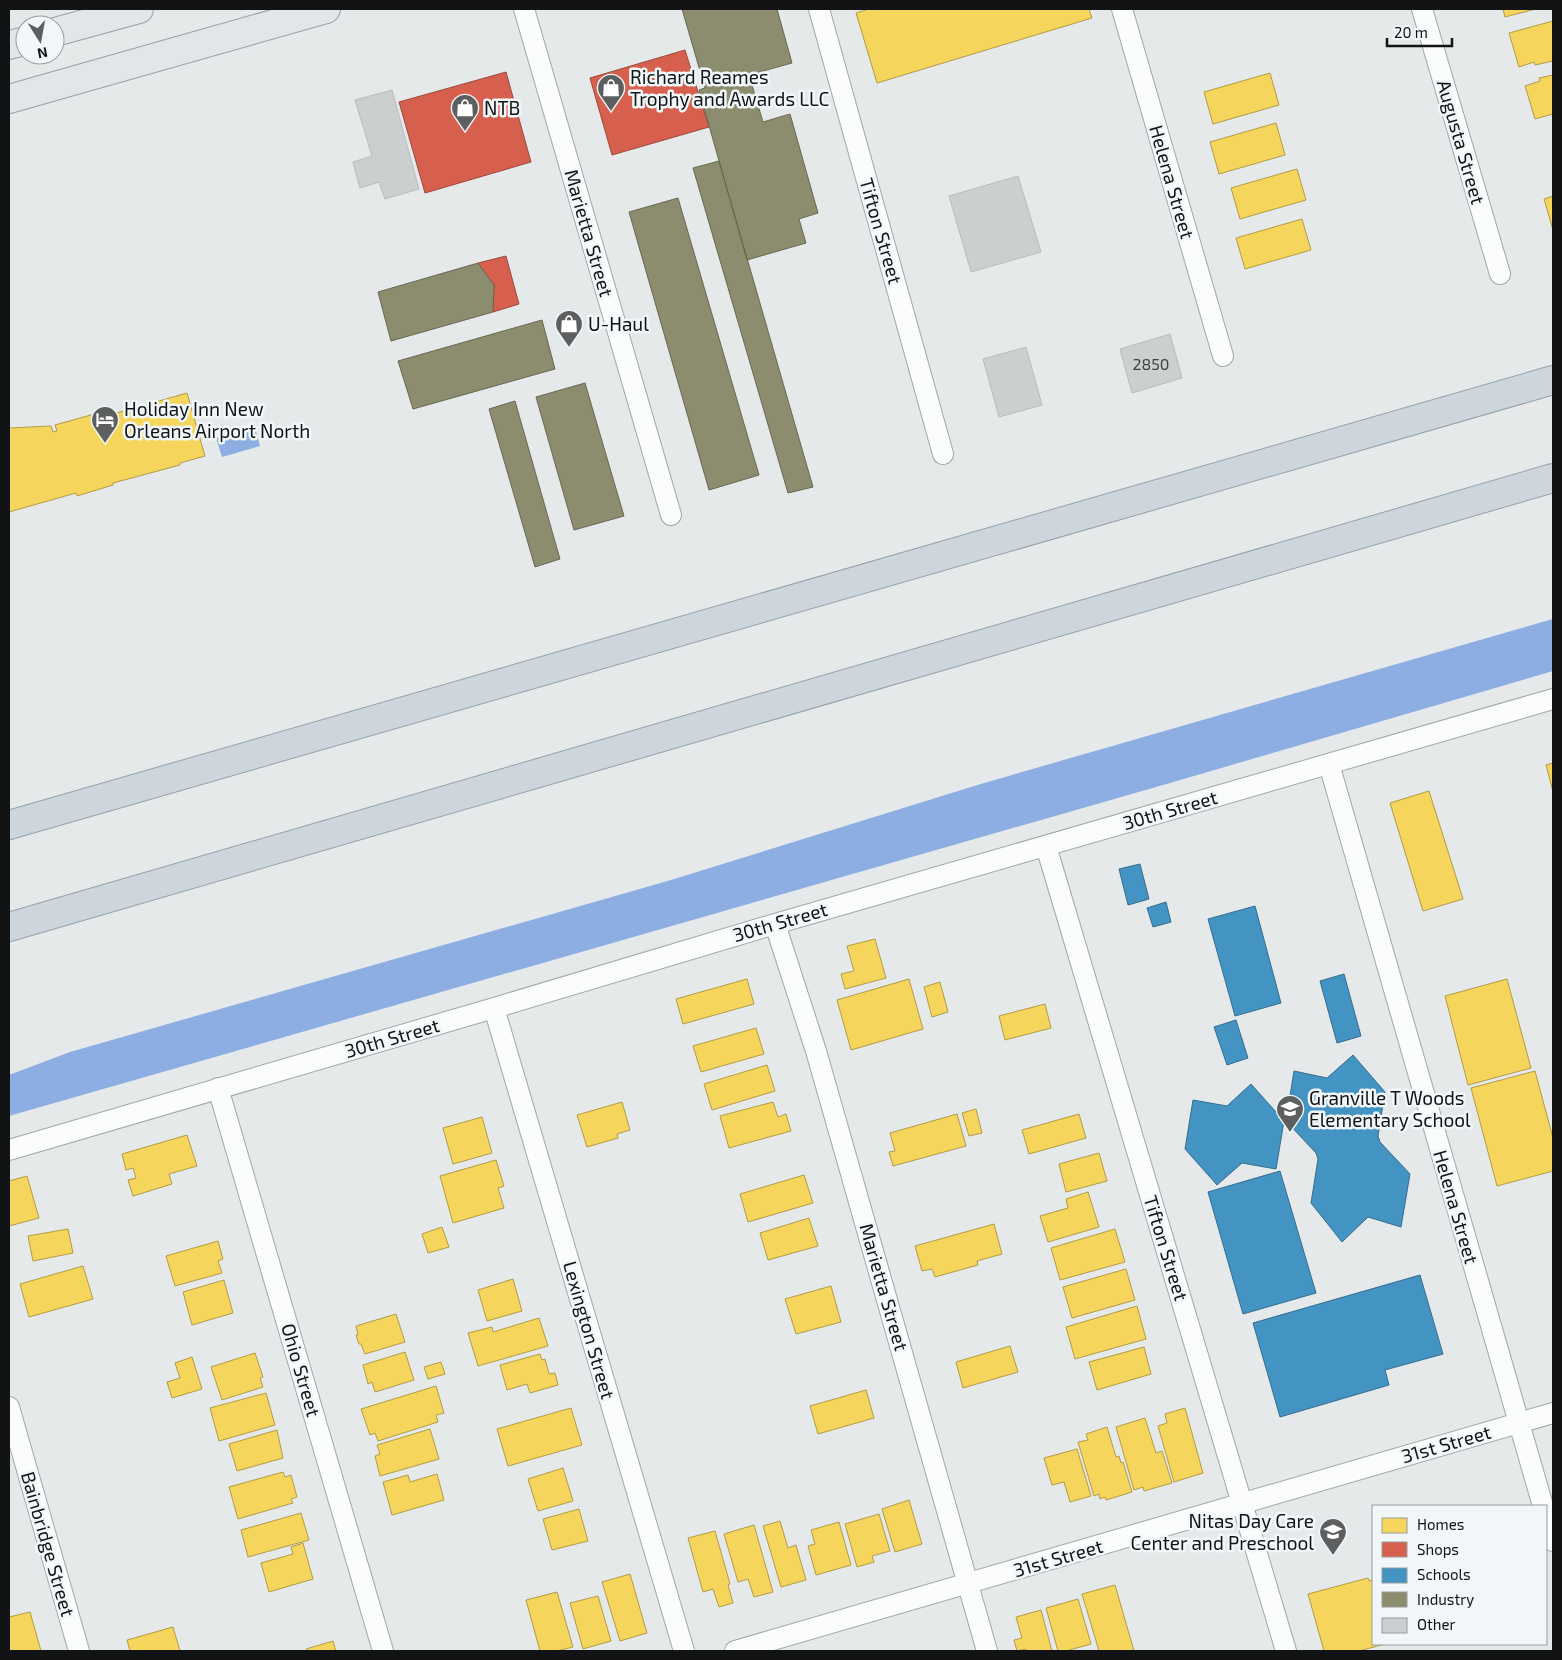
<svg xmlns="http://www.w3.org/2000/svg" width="1562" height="1660" viewBox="0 0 1562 1660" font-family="'Exo 2',sans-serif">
  <rect width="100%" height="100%" fill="#e6e9ea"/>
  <path fill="#8caee2" d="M 255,427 L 260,446 L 222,457 L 216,438 Z
    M 1553,619 L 1553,671 L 1170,783 L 9,1116 L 9,1075 L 70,1052 L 671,880 L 984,783 Z"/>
  <path fill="#f6d55c" stroke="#b19b46" d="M 869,9 L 1089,9 L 1092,18 L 877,83 L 856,13 Z
    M 1503,9 L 1536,9 L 1505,17 Z
    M 1553,21 L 1553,61 L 1535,65 L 1534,62 L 1519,67 L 1509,33 Z
    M 1270,73 L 1279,105 L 1213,124 L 1204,92 Z
    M 1553,75 L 1553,114 L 1535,119 L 1525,86 L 1540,81 L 1539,78 Z
    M 1276,123 L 1285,155 L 1219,174 L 1210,142 Z
    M 1297,169 L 1306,200 L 1240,219 L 1231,188 Z
    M 1553,196 L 1553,230 L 1544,199 Z
    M 1302,219 L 1311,250 L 1245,269 L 1236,238 Z
    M 187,393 L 205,456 L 180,463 L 180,465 L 113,483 L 113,485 L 77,496 L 76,493 L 9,512 L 9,428 L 51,426 L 53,432 L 57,431 L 55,425 L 105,411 L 106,416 Z
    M 1553,763 L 1553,792 L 1546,765 Z
    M 1429,791 L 1463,899 L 1423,911 L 1390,803 Z
    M 875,939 L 886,978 L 845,989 L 841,974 L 854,971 L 847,946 Z
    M 747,979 L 754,1004 L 683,1024 L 676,999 Z
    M 909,979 L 923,1029 L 851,1050 L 837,1000 Z
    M 1507,979 L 1531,1068 L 1468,1085 L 1445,996 Z
    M 940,982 L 948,1012 L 932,1017 L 924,987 Z
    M 1045,1004 L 1051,1028 L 1005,1040 L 999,1016 Z
    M 756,1028 L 764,1054 L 701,1072 L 693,1046 Z
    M 767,1065 L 775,1091 L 712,1110 L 704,1084 Z
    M 1535,1071 L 1553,1138 L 1553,1171 L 1497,1186 L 1471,1088 Z
    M 622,1102 L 630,1130 L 617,1134 L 618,1138 L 587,1147 L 577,1115 Z
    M 773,1102 L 778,1117 L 786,1114 L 791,1131 L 729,1148 L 720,1116 Z
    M 976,1109 L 982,1133 L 969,1136 L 962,1113 Z
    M 957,1114 L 966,1146 L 893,1166 L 889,1152 L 895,1151 L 890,1133 Z
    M 1079,1114 L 1086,1138 L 1029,1154 L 1022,1130 Z
    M 482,1117 L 492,1153 L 453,1164 L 443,1128 Z
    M 187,1135 L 197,1166 L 169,1174 L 172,1184 L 133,1196 L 128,1180 L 136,1178 L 133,1168 L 126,1170 L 122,1154 Z
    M 1099,1153 L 1107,1181 L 1066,1192 L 1059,1164 Z
    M 496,1160 L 504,1186 L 498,1188 L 504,1208 L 453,1223 L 440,1176 Z
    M 804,1175 L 813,1203 L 748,1222 L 740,1194 Z
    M 27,1176 L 39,1218 L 9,1226 L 9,1181 Z
    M 1088,1192 L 1099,1227 L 1048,1242 L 1040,1216 L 1068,1208 L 1066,1199 Z
    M 809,1218 L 818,1246 L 768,1260 L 760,1233 Z
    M 994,1224 L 1002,1254 L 977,1261 L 978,1265 L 935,1277 L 932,1269 L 922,1271 L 915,1246 Z
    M 442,1227 L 449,1247 L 428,1253 L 422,1234 Z
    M 68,1229 L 73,1253 L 33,1261 L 28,1236 Z
    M 1115,1229 L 1125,1262 L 1060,1280 L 1051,1248 Z
    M 218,1241 L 223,1259 L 218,1261 L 222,1273 L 175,1286 L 166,1256 Z
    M 83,1266 L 93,1299 L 29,1317 L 20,1284 Z
    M 1126,1269 L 1135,1300 L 1072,1318 L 1063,1287 Z
    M 513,1279 L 522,1311 L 487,1321 L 478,1290 Z
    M 224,1280 L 233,1313 L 192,1325 L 183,1292 Z
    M 831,1286 L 841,1322 L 796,1334 L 785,1299 Z
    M 1137,1306 L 1146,1339 L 1075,1359 L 1066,1327 Z
    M 396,1314 L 405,1342 L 365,1354 L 361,1344 L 359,1344 L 356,1335 L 358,1335 L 356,1326 Z
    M 539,1318 L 548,1346 L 478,1366 L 468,1333 L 492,1327 L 493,1332 Z
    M 1010,1346 L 1018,1372 L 963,1388 L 956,1362 Z
    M 1144,1347 L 1151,1374 L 1097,1390 L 1089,1362 Z
    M 405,1352 L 414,1380 L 375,1392 L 372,1382 L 368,1384 L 363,1365 Z
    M 255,1353 L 263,1377 L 260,1378 L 263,1387 L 222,1400 L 211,1367 Z
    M 540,1354 L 542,1360 L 545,1359 L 549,1374 L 555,1373 L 558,1385 L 530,1393 L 527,1384 L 507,1390 L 500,1365 Z
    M 192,1357 L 202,1389 L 172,1398 L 167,1382 L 180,1378 L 175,1363 Z
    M 441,1362 L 445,1374 L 428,1379 L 424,1367 Z
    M 436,1386 L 444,1413 L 436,1415 L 438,1422 L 378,1441 L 375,1433 L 370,1435 L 361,1409 Z
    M 866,1390 L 874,1418 L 818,1434 L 810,1406 Z
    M 266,1393 L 275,1425 L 219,1441 L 210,1408 Z
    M 571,1408 L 582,1445 L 508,1466 L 497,1429 Z
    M 1185,1408 L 1203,1473 L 1174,1482 L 1158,1426 L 1167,1423 L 1165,1414 Z
    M 1145,1418 L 1156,1453 L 1162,1451 L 1172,1483 L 1144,1491 L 1143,1487 L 1134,1490 L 1116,1427 Z
    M 1107,1427 L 1116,1457 L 1119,1456 L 1121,1463 L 1123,1462 L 1132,1492 L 1106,1500 L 1105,1497 L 1100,1499 L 1099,1494 L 1094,1496 L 1078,1442 L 1088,1440 L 1086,1434 Z
    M 430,1429 L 439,1459 L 380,1476 L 375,1456 L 380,1454 L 377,1445 Z
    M 277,1430 L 283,1458 L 237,1471 L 229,1444 Z
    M 1077,1449 L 1091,1496 L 1070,1502 L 1064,1482 L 1052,1485 L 1044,1458 Z
    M 563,1468 L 573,1501 L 538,1511 L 528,1479 Z
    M 283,1472 L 285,1477 L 291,1475 L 297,1497 L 291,1499 L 293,1503 L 238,1519 L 229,1487 Z
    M 437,1474 L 444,1500 L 392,1515 L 383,1482 L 408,1475 L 410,1482 Z
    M 909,1500 L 922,1544 L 895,1552 L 882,1509 Z
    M 579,1509 L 588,1541 L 552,1550 L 543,1519 Z
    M 301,1513 L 309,1540 L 248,1557 L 241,1530 Z
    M 879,1514 L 890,1551 L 872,1556 L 874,1562 L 857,1567 L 845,1524 Z
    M 780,1521 L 788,1548 L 796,1545 L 806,1580 L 781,1587 L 763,1526 Z
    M 839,1522 L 851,1565 L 816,1575 L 808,1546 L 815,1544 L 811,1530 Z
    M 754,1525 L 773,1592 L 754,1597 L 748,1579 L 738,1582 L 724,1534 Z
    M 715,1531 L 730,1584 L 728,1585 L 733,1603 L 719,1607 L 713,1589 L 703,1592 L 688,1538 Z
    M 303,1543 L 313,1579 L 269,1592 L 261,1563 L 293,1554 L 291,1547 Z
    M 630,1574 L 647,1633 L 620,1641 L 602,1582 Z
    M 1368,1578 L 1369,1581 L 1373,1580 L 1373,1644 L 1385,1644 L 1359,1651 L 1324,1651 L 1308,1594 Z
    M 1115,1585 L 1134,1651 L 1099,1651 L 1082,1594 Z
    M 557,1592 L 573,1647 L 557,1651 L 540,1651 L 526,1600 Z
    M 598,1596 L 611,1641 L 583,1649 L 570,1603 Z
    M 1078,1599 L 1091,1644 L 1066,1651 L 1058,1651 L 1046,1608 Z
    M 1041,1610 L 1052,1651 L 1027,1651 L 1026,1649 L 1017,1651 L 1014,1640 L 1022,1638 L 1016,1617 Z
    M 30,1612 L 41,1651 L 9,1651 L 9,1617 Z
    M 173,1627 L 180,1651 L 130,1651 L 127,1640 Z
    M 333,1641 L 336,1651 L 307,1651 L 306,1649 Z"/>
  <path fill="#d6604d" stroke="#9b493c" d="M 685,50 L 709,127 L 612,155 L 590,78 Z
    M 506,72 L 531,162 L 425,193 L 399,102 Z
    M 506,256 L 519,304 L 493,312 L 494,285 L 478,263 Z"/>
  <path fill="#4393c3" stroke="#346d8e" d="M 1140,864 L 1149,899 L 1128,905 L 1119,869 Z
    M 1166,902 L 1171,922 L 1153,927 L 1147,908 Z
    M 1255,906 L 1281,1003 L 1235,1016 L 1208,919 Z
    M 1344,974 L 1361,1036 L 1337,1043 L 1320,981 Z
    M 1236,1020 L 1248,1058 L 1227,1065 L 1214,1027 Z
    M 1353,1055 L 1385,1092 L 1378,1136 L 1380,1142 L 1410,1174 L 1401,1227 L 1368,1217 L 1342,1242 L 1311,1203 L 1318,1159 L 1316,1153 L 1286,1121 L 1294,1071 L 1327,1078 Z
    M 1251,1084 L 1284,1121 L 1276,1169 L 1242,1163 L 1217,1185 L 1185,1149 L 1193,1100 L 1227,1106 Z
    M 1280,1171 L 1316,1293 L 1243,1314 L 1208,1192 Z
    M 1420,1275 L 1443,1354 L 1385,1370 L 1389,1385 L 1280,1417 L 1253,1323 Z"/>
  <path fill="#8c8c6e" stroke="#676853" d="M 682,9 L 777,9 L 792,63 L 749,75 L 763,122 L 790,114 L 818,213 L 799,219 L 806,243 L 747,260 L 699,90 L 705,88 Z
    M 719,161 L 813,487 L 788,493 L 693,168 Z
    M 678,198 L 759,475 L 709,490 L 629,212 Z
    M 478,263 L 494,285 L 493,312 L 391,341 L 378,292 Z
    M 542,320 L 555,369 L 413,409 L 398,361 Z
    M 585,383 L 624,516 L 574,530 L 536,397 Z
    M 515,401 L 560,559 L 535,567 L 489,409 Z"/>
  <path fill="#cccfcf" stroke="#b9bbbc" d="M 392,90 L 419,189 L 385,199 L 379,182 L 360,188 L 353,162 L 372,156 L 355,100 Z
    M 1018,176 L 1041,252 L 971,272 L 949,196 Z
    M 1170,334 L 1182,378 L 1132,393 L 1120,349 Z
    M 1026,347 L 1042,405 L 999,417 L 983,359 Z"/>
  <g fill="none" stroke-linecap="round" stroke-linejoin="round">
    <defs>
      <path id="street" d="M 524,9 L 671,515
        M 819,9 L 943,454
        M 1122,9 L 1223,356
        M 1422,9 L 1500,274
        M 1329,764 L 1543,1506
        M 1046,846 L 1286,1651
        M 775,924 L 816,1051 L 987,1651
        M 494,1008 L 684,1651
        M 218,1088 L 383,1651
        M 9,1150 L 494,1008 L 775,924 L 1553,699
        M 9,1407 L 79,1651
        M 1546,1516 L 1553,1541
        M 735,1651 L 1553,1413"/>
      <path id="primary" d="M 55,32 L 139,9
        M 9,45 L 25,41
        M 9,99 L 326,9"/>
      <path id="highway" d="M 9,825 L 1553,380
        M 9,927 L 1553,478"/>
    </defs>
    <use href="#street" stroke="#a3a6a7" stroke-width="22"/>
    <use href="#primary" stroke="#96a0a7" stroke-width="30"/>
    <use href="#highway" stroke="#96a0a7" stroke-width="30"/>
    <use href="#street" stroke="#fbfcfc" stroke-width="20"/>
    <use href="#primary" stroke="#e0e6e9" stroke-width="28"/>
    <use href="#highway" stroke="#cdd6dc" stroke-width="28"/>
  </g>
  <defs>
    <symbol id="shop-pin" viewBox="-11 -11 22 30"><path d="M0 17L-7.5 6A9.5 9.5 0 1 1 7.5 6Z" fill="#5c5e5f" stroke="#f1f7f9"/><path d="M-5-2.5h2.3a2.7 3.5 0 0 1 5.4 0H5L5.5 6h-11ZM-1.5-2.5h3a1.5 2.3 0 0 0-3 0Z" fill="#fff"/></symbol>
    <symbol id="hotel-pin" viewBox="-11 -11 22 30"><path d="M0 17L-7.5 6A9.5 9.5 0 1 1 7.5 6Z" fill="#5c5e5f" stroke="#f1f7f9"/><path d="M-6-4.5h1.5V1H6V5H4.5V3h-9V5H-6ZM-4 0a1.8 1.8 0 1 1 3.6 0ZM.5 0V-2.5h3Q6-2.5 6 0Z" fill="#fff"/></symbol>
    <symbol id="school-pin" viewBox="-11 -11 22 30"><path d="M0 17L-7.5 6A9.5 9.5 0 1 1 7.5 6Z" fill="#5c5e5f" stroke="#f1f7f9"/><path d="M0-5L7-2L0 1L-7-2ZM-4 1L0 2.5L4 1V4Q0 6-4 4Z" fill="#fff"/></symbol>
  </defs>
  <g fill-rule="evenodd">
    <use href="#shop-pin" x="595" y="72" width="32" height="43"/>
    <use href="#shop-pin" x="449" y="92" width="32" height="43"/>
    <use href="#shop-pin" x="553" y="308" width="32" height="43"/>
    <use href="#hotel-pin" x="89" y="404" width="32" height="43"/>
    <use href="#school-pin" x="1274" y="1093" width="32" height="43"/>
    <use href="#school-pin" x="1317" y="1516" width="32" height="43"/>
  </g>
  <g text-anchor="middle" stroke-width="5" stroke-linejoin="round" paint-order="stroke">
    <g font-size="16" fill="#404243">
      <text x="1151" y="370">2850</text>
    </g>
    <g font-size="19" fill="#111314" stroke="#f1f7f9" text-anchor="start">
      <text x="630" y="84">Richard Reames<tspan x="630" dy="22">Trophy and Awards LLC</tspan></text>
      <text x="484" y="115">NTB</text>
      <text x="588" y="331">U-Haul</text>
      <text x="124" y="416">Holiday Inn New<tspan x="124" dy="22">Orleans Airport North</tspan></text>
      <text x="1309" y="1105">Granville T Woods<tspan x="1309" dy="22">Elementary School</tspan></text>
      <text x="1314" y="1528" text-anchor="end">Nitas Day Care<tspan x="1314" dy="22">Center and Preschool</tspan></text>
    </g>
    <g font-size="19" fill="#111314" stroke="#f1f7f9">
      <text transform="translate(1461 142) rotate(74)" y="7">Augusta Street</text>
      <text transform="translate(1172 182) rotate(74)" y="7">Helena Street</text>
      <text transform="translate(881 231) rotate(74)" y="7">Tifton Street</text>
      <text transform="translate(589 233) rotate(74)" y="7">Marietta Street</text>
      <text transform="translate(1170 810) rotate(-16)" y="7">30th Street</text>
      <text transform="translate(780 922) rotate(-16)" y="7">30th Street</text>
      <text transform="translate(392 1038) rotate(-16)" y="7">30th Street</text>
      <text transform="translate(1456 1207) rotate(74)" y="7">Helena Street</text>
      <text transform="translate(1166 1248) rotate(73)" y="7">Tifton Street</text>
      <text transform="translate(884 1287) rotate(74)" y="7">Marietta Street</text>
      <text transform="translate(589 1330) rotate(74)" y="7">Lexington Street</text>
      <text transform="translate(301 1370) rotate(74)" y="7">Ohio Street</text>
      <text transform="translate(1446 1444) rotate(-16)" y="7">31st Street</text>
      <text transform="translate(48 1544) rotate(74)" y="7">Bainbridge Street</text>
      <text transform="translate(1058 1558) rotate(-16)" y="7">31st Street</text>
    </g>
  </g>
  <rect width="1562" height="1660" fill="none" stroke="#111314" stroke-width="20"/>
  <rect x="1372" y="1505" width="175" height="140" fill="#f1f7f9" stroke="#979c9d"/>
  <rect x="1382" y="1518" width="25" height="15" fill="#f6d55c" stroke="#979c9d"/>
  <text x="1417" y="1530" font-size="15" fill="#111314">Homes</text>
  <rect x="1382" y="1542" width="25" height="15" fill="#d6604d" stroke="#979c9d"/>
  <text x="1417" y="1555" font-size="15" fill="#111314">Shops</text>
  <rect x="1382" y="1568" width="25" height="15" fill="#4393c3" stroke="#979c9d"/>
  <text x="1417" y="1580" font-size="15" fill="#111314">Schools</text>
  <rect x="1382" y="1592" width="25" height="15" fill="#8c8c6e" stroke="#979c9d"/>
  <text x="1417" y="1605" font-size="15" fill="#111314">Industry</text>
  <rect x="1382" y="1618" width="25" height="15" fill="#cccfcf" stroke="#979c9d"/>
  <text x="1417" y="1630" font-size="15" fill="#111314">Other</text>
  <g transform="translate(40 40) rotate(169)"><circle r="24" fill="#f1f7f9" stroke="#979c9d"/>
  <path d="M0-4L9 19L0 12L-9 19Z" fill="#5c5e5f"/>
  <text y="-8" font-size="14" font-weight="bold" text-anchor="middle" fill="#111314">N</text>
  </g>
  <path d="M1387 38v8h65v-8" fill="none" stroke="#111314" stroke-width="2.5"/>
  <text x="1394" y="38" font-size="15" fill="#111314" stroke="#f1f7f9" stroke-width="4" paint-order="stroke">20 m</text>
</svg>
